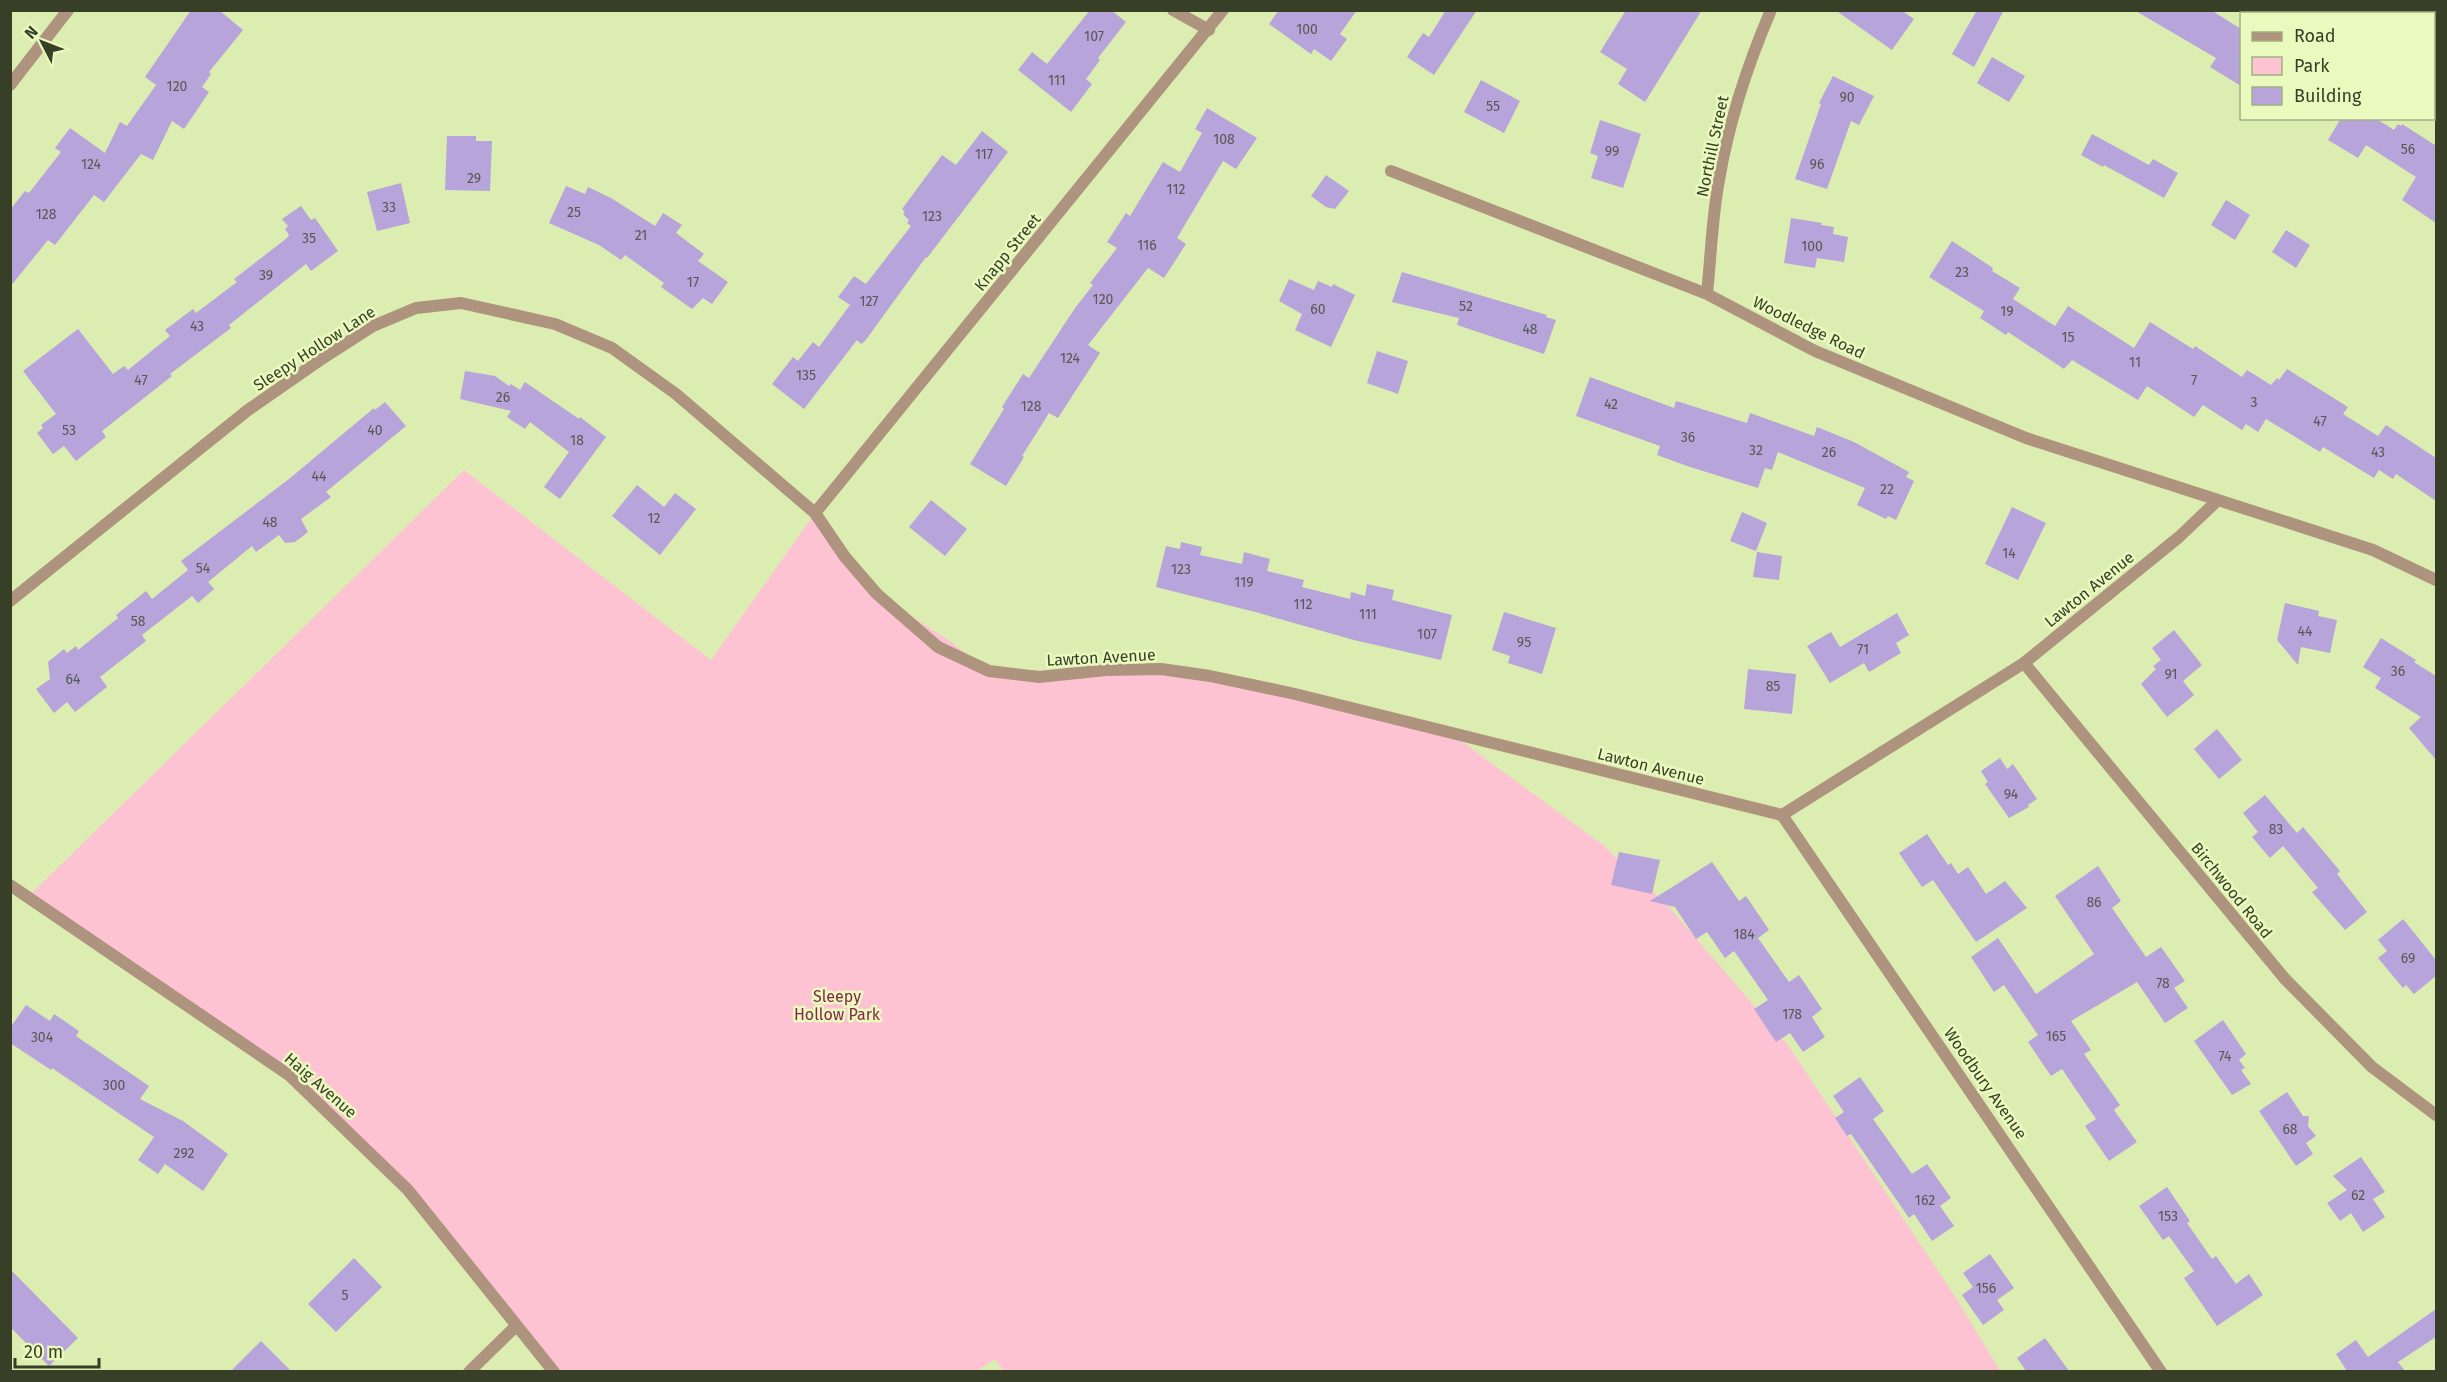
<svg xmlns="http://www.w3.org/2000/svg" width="2447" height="1382" viewBox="0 0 2447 1382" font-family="'Fira Sans',sans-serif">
  <rect width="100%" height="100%" fill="#dcedb2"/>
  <path fill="#fec3d3" d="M 464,470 L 711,660 L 815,513 L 877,594 L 950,641 L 989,671 L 1161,669 L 1441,726 L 1603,845 L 1669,907 L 1788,1045 L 1958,1301 L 2000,1371 L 1004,1372 L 995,1359 L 976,1372 L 554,1371 L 408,1190 L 289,1075 L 28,897 Z"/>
  <path fill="#b7a4da" d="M 191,10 L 219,10 L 243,30 L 209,72 L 211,74 L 202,87 L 209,92 L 197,110 L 184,129 L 172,121 L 153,160 L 141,154 L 104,202 L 94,195 L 55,245 L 48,240 L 10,287 L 10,210 L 25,191 L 29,193 L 61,152 L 55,148 L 70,128 L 105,153 L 120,122 L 127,126 L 156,85 L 145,77 Z
    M 1090,10 L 1111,10 L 1126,22 L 1098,58 L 1100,60 L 1086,79 L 1092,84 L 1071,112 L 1018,70 L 1032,52 L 1047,64 Z
    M 1279,10 L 1357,10 L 1340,34 L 1347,39 L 1331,61 L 1314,49 L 1311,54 L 1269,24 Z
    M 1446,10 L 1477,10 L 1434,75 L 1407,57 L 1423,33 L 1429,37 Z
    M 1626,10 L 1702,10 L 1645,102 L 1618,84 L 1627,69 L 1600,52 Z
    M 1835,10 L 1901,10 L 1914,19 L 1892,50 Z
    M 1977,10 L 2004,10 L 1974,67 L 1952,54 Z
    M 2134,10 L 2211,10 L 2241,29 L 2241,86 L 2210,67 L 2216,58 Z
    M 1992,57 L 2025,76 L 2009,102 L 1977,83 Z
    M 1833,76 L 1874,96 L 1859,125 L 1851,121 L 1827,189 L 1795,179 L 1821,104 L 1819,103 Z
    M 1481,80 L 1520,101 L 1504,133 L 1464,112 Z
    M 1207,108 L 1257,138 L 1236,169 L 1223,161 L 1177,238 L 1186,244 L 1164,278 L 1148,268 L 1088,345 L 1100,353 L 1058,418 L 1049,413 L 1022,456 L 1024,457 L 1006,486 L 970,464 L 1004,409 L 1002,407 L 1023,374 L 1029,378 L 1075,308 L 1093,285 L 1090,283 L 1117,248 L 1107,242 L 1126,213 L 1130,216 L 1163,162 L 1180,172 L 1202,133 L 1195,129 Z
    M 2341,118 L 2375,118 L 2394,130 L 2398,124 L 2401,126 L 2402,124 L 2435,145 L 2436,142 L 2436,223 L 2402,200 L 2416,177 L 2366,145 L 2358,158 L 2328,140 Z
    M 1600,120 L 1641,134 L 1623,188 L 1591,178 L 1598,156 L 1590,153 Z
    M 982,131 L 1008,152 L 927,258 L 926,257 L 865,341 L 861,344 L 857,340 L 804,409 L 772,384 L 793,357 L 798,361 L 813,342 L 819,347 L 850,305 L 838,297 L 854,276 L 866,284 L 911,226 L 907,223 L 909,220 L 903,214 L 905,212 L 902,209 L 942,155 L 956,165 Z
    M 2092,134 L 2149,165 L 2153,159 L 2178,173 L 2164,198 L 2104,165 L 2103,167 L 2081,155 Z
    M 447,136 L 476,136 L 476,141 L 492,141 L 490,191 L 445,190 Z
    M 1326,175 L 1349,191 L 1335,209 L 1326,207 L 1311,196 Z
    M 401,183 L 410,223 L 377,231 L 367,192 Z
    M 566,186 L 585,194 L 588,187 L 611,198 L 655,226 L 663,213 L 682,225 L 676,233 L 704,254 L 698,261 L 728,282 L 712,304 L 703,298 L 692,309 L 661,287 L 664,283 L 625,255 L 621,260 L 599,245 L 549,223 Z
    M 2226,200 L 2250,215 L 2235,240 L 2211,225 Z
    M 301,206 L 311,220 L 315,218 L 338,251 L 311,271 L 306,264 L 229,325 L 231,328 L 170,374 L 172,376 L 102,431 L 106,437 L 76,461 L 64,446 L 53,454 L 37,433 L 43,428 L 41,425 L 56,414 L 23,371 L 78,329 L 113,374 L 124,366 L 128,370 L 170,336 L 165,330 L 193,309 L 196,313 L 237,282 L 234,279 L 287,238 L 289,235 L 285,229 L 288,226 L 282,219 Z
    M 1791,218 L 1822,223 L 1821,225 L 1834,227 L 1833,234 L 1848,237 L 1844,262 L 1817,258 L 1815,268 L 1784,263 Z
    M 2286,230 L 2310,245 L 2296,268 L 2272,252 Z
    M 1952,241 L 1993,268 L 1992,271 L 2020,288 L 2013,299 L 2055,326 L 2068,306 L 2134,348 L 2150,322 L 2193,349 L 2195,346 L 2242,377 L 2247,370 L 2271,385 L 2277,378 L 2279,380 L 2287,369 L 2348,407 L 2343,414 L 2378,436 L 2386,425 L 2436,458 L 2436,501 L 2396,474 L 2393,479 L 2379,470 L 2374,478 L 2323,447 L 2320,452 L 2266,419 L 2258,432 L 2246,424 L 2242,430 L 2203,405 L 2194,417 L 2147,386 L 2138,400 L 2072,360 L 2064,369 L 2008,332 L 2006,335 L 1980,318 L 1984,311 L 1929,277 Z
    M 1402,272 L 1547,315 L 1546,317 L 1556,320 L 1544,354 L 1457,325 L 1459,318 L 1392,302 Z
    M 1289,279 L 1314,290 L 1318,281 L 1332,287 L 1333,284 L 1355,295 L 1331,347 L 1295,330 L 1302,314 L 1279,301 Z
    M 1377,351 L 1408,361 L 1398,394 L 1367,383 Z
    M 465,371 L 495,376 L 509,386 L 511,384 L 520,390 L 525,382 L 579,419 L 580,417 L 606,437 L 560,499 L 544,487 L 569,452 L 530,422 L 525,429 L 507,417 L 511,411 L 460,399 Z
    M 1590,377 L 1674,408 L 1676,401 L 1747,423 L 1750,413 L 1814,436 L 1817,427 L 1854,442 L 1909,472 L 1906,477 L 1914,481 L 1896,520 L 1888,516 L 1886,519 L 1857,505 L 1865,488 L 1778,452 L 1772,470 L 1765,468 L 1758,488 L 1690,467 L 1657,455 L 1660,446 L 1576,416 Z
    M 385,402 L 406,426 L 326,492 L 331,497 L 301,519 L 308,532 L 295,542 L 285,543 L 279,535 L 256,552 L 252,546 L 208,582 L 214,589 L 198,603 L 192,596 L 142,635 L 146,641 L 100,677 L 107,687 L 75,712 L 67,702 L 54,713 L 36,689 L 50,679 L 48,662 L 64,649 L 67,653 L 76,646 L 78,650 L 118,618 L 116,615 L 146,591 L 152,599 L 188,570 L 181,561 L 289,479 L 374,408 L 375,410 Z
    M 637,485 L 664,507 L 675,493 L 696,509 L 660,555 L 612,516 Z
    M 931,500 L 967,529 L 945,556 L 909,527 Z
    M 2012,507 L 2046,523 L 2018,580 L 1985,564 Z
    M 1742,512 L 1767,523 L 1756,551 L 1730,541 Z
    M 1181,542 L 1202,547 L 1200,555 L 1242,564 L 1244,552 L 1270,559 L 1267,571 L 1304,580 L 1302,587 L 1350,599 L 1351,592 L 1365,596 L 1367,584 L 1394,590 L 1392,600 L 1452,615 L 1441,660 L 1354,640 L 1259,613 L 1156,587 L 1166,546 L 1180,549 Z
    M 1757,552 L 1782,556 L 1779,580 L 1753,577 Z
    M 2285,603 L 2319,611 L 2318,616 L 2337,620 L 2330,653 L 2301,647 L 2298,665 L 2277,640 Z
    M 1504,612 L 1556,628 L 1542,674 L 1508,663 L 1510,656 L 1492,650 Z
    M 1897,613 L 1909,635 L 1896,643 L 1901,653 L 1869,672 L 1864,663 L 1830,683 L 1807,646 L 1831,632 L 1840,647 Z
    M 2174,630 L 2202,665 L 2183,681 L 2194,695 L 2167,717 L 2141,684 L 2156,669 L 2153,666 L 2161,660 L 2152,648 Z
    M 2381,638 L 2416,660 L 2414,662 L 2436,676 L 2436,760 L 2409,728 L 2421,717 L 2375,688 L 2381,678 L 2363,667 Z
    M 1748,669 L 1796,674 L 1792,714 L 1744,709 Z
    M 2217,729 L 2242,760 L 2219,779 L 2194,749 Z
    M 2000,758 L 2007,769 L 2013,764 L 2037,799 L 2028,805 L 2029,807 L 2009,818 L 1985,784 L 1988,782 L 1981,771 Z
    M 2265,795 L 2297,833 L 2303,827 L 2340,871 L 2337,874 L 2367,912 L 2345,930 L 2312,892 L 2318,888 L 2283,846 L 2270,858 L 2252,837 L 2258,832 L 2243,813 Z
    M 1927,834 L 1948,865 L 1951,863 L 1958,874 L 1968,867 L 1986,894 L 2005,881 L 2027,908 L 1976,942 L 1933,880 L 1922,887 L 1899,853 Z
    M 1619,852 L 1660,860 L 1652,894 L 1611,885 Z
    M 1712,862 L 1739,901 L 1746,896 L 1769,930 L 1758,938 L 1789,982 L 1799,975 L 1822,1009 L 1812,1017 L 1825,1037 L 1803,1052 L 1790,1033 L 1776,1042 L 1754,1009 L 1768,1000 L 1734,951 L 1725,958 L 1707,932 L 1696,939 L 1675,907 L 1650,901 Z
    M 2098,866 L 2121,901 L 2112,908 L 2146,957 L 2161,947 L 2185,981 L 2174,988 L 2188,1008 L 2165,1023 L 2137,982 L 2071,1021 L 2091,1050 L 2084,1054 L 2120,1105 L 2114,1110 L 2137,1142 L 2109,1161 L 2085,1126 L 2096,1119 L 2062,1069 L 2051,1076 L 2028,1042 L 2038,1035 L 2004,985 L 1994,992 L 1971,957 L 1998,938 L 2036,994 L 2094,954 L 2055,896 Z
    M 2403,919 L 2436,960 L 2436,976 L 2414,994 L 2406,985 L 2403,988 L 2378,958 L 2387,951 L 2378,940 Z
    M 26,1005 L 50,1021 L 54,1014 L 79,1031 L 76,1036 L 149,1086 L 140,1099 L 183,1121 L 228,1154 L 203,1191 L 165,1164 L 158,1174 L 138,1160 L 154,1137 L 52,1068 L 51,1070 L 10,1043 L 10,1028 Z
    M 2223,1020 L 2246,1054 L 2239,1060 L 2245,1068 L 2241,1070 L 2251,1084 L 2232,1095 L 2194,1041 Z
    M 1860,1077 L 1884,1111 L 1873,1119 L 1912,1174 L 1927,1164 L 1951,1198 L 1940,1206 L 1954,1226 L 1932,1241 L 1914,1214 L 1909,1218 L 1851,1134 L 1847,1136 L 1835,1118 L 1844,1112 L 1833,1096 Z
    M 2287,1092 L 2303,1116 L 2309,1116 L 2308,1126 L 2316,1136 L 2306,1143 L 2313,1154 L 2296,1166 L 2259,1111 Z
    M 2361,1157 L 2385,1192 L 2373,1199 L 2385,1217 L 2363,1232 L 2351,1213 L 2340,1221 L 2327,1203 L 2347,1190 L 2333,1176 Z
    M 2167,1187 L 2190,1221 L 2187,1223 L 2212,1259 L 2216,1256 L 2236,1284 L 2249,1274 L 2263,1295 L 2217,1326 L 2184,1278 L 2194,1271 L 2169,1236 L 2163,1240 L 2139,1206 Z
    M 1990,1254 L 2014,1288 L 1997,1300 L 2004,1310 L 1983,1325 L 1962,1295 L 1973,1287 L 1963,1273 Z
    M 354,1258 L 382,1287 L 336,1332 L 308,1304 Z
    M 10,1269 L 78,1338 L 49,1366 L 10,1327 Z
    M 2436,1309 L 2436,1337 L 2398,1362 L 2405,1371 L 2347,1371 L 2336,1354 L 2356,1340 L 2368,1357 Z
    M 2045,1338 L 2069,1371 L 2026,1371 L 2017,1358 Z
    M 261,1341 L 291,1371 L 231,1371 Z"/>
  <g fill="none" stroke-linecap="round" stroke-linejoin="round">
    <path stroke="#ae937e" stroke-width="12" d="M 1173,10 L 1209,30
      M 2330,10 L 2334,14
      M 2434,76 L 2436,78
      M 10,85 L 68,10
      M 1391,171 L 1707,294 L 1815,351 L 2026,438 L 2373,550 L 2436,580
      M 1707,294 C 1711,256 1712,217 1719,180 C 1729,121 1747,66 1771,10
      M 815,513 L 1223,10
      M 10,601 L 248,410 L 320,360 L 373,326 L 416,308 L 461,303 L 555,324 L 612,348 L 676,394 L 815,513 L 845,557 L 877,594 L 938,647 L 989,671 L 1039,677 L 1106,670 L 1161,669 L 1210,676 L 1295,694 L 1782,815 L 2024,663 L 2179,537 L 2218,500
      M 2024,663 L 2285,979 L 2372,1067 L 2436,1115
      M 1782,815 L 2161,1372
      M 10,885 L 289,1075 L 408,1190 L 554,1372
      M 469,1372 L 516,1326"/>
  </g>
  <g text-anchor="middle" stroke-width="5" stroke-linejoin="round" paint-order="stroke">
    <g font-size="14" fill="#585854">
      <text x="1307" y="34">100</text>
      <text x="1094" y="41">107</text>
      <text x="1057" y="85">111</text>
      <text x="177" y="91">120</text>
      <text x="1847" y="102">90</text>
      <text x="1493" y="111">55</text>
      <text x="1224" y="144">108</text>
      <text x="2408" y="154">56</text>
      <text x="1612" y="156">99</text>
      <text x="984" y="159">117</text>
      <text x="91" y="169">124</text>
      <text x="1817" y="169">96</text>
      <text x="474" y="183">29</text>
      <text x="1176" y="194">112</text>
      <text x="389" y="212">33</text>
      <text x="574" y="217">25</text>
      <text x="46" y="219">128</text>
      <text x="932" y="221">123</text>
      <text x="641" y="240">21</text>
      <text x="309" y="243">35</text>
      <text x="1147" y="250">116</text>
      <text x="1812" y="251">100</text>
      <text x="1962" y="277">23</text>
      <text x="266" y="280">39</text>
      <text x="693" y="287">17</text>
      <text x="1103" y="304">120</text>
      <text x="869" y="306">127</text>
      <text x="1466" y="311">52</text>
      <text x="1318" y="314">60</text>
      <text x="2007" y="316">19</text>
      <text x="197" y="331">43</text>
      <text x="1530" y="334">48</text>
      <text x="2068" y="342">15</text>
      <text x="1070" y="363">124</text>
      <text x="2135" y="367">11</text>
      <text x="806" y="380">135</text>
      <text x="141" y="385">47</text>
      <text x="2194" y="385">7</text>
      <text x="503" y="402">26</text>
      <text x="2254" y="407">3</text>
      <text x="1611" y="409">42</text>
      <text x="1031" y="411">128</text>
      <text x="2320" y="426">47</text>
      <text x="69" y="435">53</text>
      <text x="375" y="435">40</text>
      <text x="1688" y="442">36</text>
      <text x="577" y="445">18</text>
      <text x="1756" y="455">32</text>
      <text x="1829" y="457">26</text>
      <text x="2378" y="457">43</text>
      <text x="319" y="481">44</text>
      <text x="1887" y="494">22</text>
      <text x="654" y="523">12</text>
      <text x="270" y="527">48</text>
      <text x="2009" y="558">14</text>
      <text x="203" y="573">54</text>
      <text x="1181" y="574">123</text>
      <text x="1244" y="587">119</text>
      <text x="1303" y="609">112</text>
      <text x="1368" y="619">111</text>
      <text x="138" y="626">58</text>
      <text x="2305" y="636">44</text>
      <text x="1427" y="639">107</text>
      <text x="1524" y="647">95</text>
      <text x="1863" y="654">71</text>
      <text x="2398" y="676">36</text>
      <text x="2171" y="679">91</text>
      <text x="73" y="684">64</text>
      <text x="1773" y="691">85</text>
      <text x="2011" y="799">94</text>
      <text x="2276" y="834">83</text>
      <text x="2094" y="907">86</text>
      <text x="1744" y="939">184</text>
      <text x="2408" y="963">69</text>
      <text x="2163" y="988">78</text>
      <text x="1792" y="1019">178</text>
      <text x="2056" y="1041">165</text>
      <text x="42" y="1042">304</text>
      <text x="2225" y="1061">74</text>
      <text x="114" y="1090">300</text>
      <text x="2290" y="1134">68</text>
      <text x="184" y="1158">292</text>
      <text x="2358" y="1200">62</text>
      <text x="1925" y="1205">162</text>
      <text x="2168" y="1221">153</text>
      <text x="1986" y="1293">156</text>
      <text x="345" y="1300">5</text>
    </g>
    <g font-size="16" fill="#383f27" stroke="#eafabf">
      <text transform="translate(1712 146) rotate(-78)" y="6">Northill Street</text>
      <text transform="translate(1007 252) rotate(-51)" y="6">Knapp Street</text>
      <text transform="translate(1809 327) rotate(26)" y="6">Woodledge Road</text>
      <text transform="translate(314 348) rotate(-33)" y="6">Sleepy Hollow Lane</text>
      <text transform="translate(2089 589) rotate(-39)" y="6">Lawton Avenue</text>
      <text transform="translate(1101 657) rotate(-3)" y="6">Lawton Avenue</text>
      <text transform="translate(1651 766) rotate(14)" y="6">Lawton Avenue</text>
      <text transform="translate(2232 890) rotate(51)" y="6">Birchwood Road</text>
      <text transform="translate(1986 1083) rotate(55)" y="6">Woodbury Avenue</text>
      <text transform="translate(321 1085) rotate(41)" y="6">Haig Avenue</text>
    </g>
    <g font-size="16" fill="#82264a" stroke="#eafabf">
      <text x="837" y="1002">Sleepy<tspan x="837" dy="18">Hollow Park</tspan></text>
    </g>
  </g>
  <rect width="2447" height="1382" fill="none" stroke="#383f27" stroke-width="24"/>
  <rect x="2240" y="12" width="195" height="108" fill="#eafabf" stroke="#a3af82" stroke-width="1.5"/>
  <rect x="2252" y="32" width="30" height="9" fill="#ae937e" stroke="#a3af82" stroke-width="1.5"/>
  <text x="2294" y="42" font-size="18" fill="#383f27">Road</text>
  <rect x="2252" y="57" width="30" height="18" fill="#fec3d3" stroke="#a3af82" stroke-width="1.5"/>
  <text x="2294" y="72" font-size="18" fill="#383f27">Park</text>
  <rect x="2252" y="87" width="30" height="18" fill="#b7a4da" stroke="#a3af82" stroke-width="1.5"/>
  <text x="2294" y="102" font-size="18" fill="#383f27">Building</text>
  <g transform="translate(42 42) rotate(312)" stroke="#eafabf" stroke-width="4.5" paint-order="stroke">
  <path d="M0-4.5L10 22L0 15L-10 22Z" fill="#383f27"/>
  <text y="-9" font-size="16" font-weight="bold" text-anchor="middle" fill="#383f27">N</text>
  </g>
  <path d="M15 1358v9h84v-9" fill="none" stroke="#383f27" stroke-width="3"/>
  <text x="24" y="1358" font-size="18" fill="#383f27" stroke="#eafabf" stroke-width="4.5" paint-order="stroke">20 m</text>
</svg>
